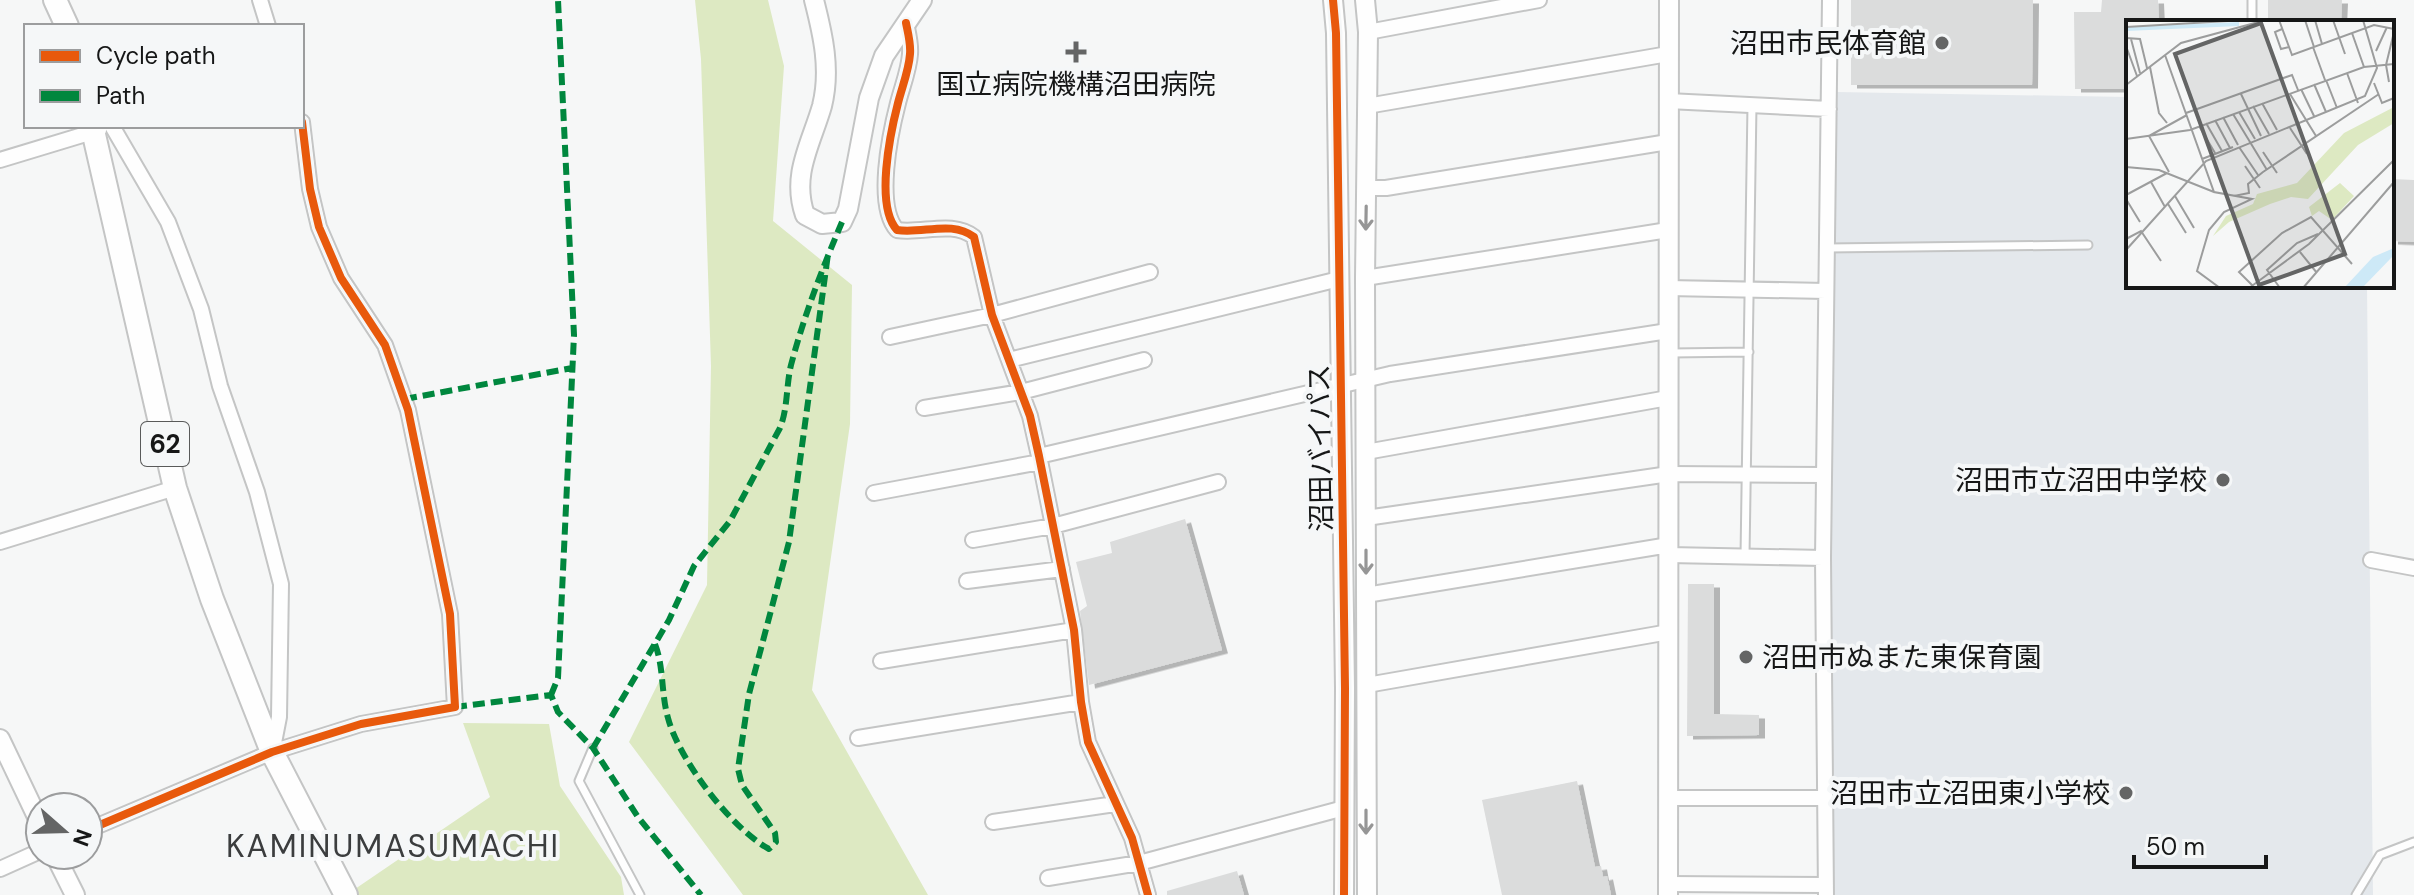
<svg xmlns="http://www.w3.org/2000/svg" width="2414" height="895" viewBox="0 0 2414 895" font-family="'DM Sans','Noto Sans JP',sans-serif">
  <defs>
    <filter id="shadow"><feDropShadow dx="6" dy="3.5" stdDeviation="0" flood-color="#0004"/></filter>
  </defs>
  <rect width="100%" height="100%" fill="#f6f7f7"/>
  <path fill="#e4e8ec" d="M 1837,92 L 2128,97 L 2128,286 L 2367,286 L 2373,895 L 1834,895 L 1830,645 Z"/>
  <path fill="#dde9c2" d="M 695,0 L 768,0 L 784,66 L 773,221 L 852,285 L 850,424 L 812,690 L 928,895 L 743,895 L 629,742 L 707,585 L 711,366 L 701,59 Z
    M 463,723 L 549,724 L 560,786 L 621,877 L 624,895 L 358,895 L 355,889 L 490,797 Z"/>
  <path fill="#dbdcdc" filter="url(#shadow)" d="M 1851,0 L 2033,0 L 2032,85 L 1851,85 Z
    M 2102,0 L 2158,0 L 2159,22 L 2128,22 L 2128,89 L 2075,89 L 2074,12 L 2101,12 Z
    M 2268,0 L 2342,0 L 2341,22 L 2268,22 Z
    M 2392,179 L 2414,180 L 2414,242 L 2392,241 Z
    M 1185,519 L 1222,650 L 1089,685 L 1080,611 L 1087,606 L 1076,562 L 1112,553 L 1110,542 Z
    M 1688,584 L 1714,584 L 1714,714 L 1759,715 L 1759,735 L 1687,736 Z
    M 1577,781 L 1595,867 L 1601,866 L 1603,877 L 1607,876 L 1611,895 L 1502,895 L 1482,800 Z
    M 1237,871 L 1244,895 L 1167,895 L 1167,891 Z"/>
  <g fill="none" stroke-linecap="round" stroke-linejoin="round">
    <defs>
      <path id="service" d="M 2252,22 L 2252,0
        M 1827,248 L 2088,245
        M 1671,353 L 1749,352
        M 1745,556 L 1752,105
        M 593,748 L 579,781 L 640,895
        M 2356,895 L 2380,855 L 2414,842"/>
      <path id="minor" d="M 260,0 L 268,26
        M 906,23 C 908,33 911,44 910,54 C 909,70 902,87 898,103 C 890,134 875,206 897,230 C 923,234 952,220 974,237 L 992,315 L 1030,416 L 1039,456 L 1074,630 L 1081,702 L 1088,742 L 1132,838 L 1148,895
        M 1368,32 L 1539,0
        M 1668,101 L 1829,109
        M 1367,106 L 1668,54
        M 112,126 L 168,222 L 201,309 L 220,386 L 257,492 L 281,584 L 279,717 L 273,748
        M 0,160 L 99,130
        M 1366,188 L 1386,188 L 1668,142
        M 1365,278 L 1668,230
        M 1668,288 L 1826,291
        M 890,337 L 992,315 L 1150,272
        M 1009,360 L 1339,279
        M 924,408 L 1021,392 L 1144,360
        M 1366,452 L 1668,398
        M 1039,456 L 1390,374 L 1668,331
        M 874,493 L 1040,462
        M 1366,518 L 1669,474 L 1824,475
        M 973,540 L 1053,526 L 1218,482
        M 0,542 L 175,488
        M 1669,555 L 1823,558
        M 2371,560 L 2414,568
        M 967,581 L 1062,569
        M 1366,595 L 1669,545
        M 881,661 L 1074,630
        M 1367,685 L 1669,632
        M 858,738 L 1081,702
        M 1668,798 L 1825,798
        M 993,822 L 1115,804
        M 88,830 L 272,752 L 361,724 L 455,707 L 450,614 L 408,410 L 385,345 L 341,278 L 319,227 L 310,189 L 302,122
        M 0,869 L 40,851
        M 1048,878 L 1139,863 L 1344,808
        M 1668,884 L 1826,885
        M 1826,895 L 1823,558 L 1830,0"/>
      <path id="tertiary" d="M 814,0 C 823,35 831,70 822,106 C 811,144 791,175 805,215 L 822,224 L 842,222 L 848,209 L 869,98 L 884,56 L 922,0
        M 1333,0 L 1336,33 L 1345,688 L 1344,895
        M 1365,0 L 1368,32 L 1365,278 L 1367,895
        M 0,739 L 40,823
        M 55,855 L 75,895
        M 1668,895 L 1669,0"/>
      <path id="primary" d="M 55,0 L 67,26
        M 92,126 L 175,488 L 212,599 L 272,752 L 346,895"/>
    </defs>
    <use href="#service" stroke="#c4c5c5" stroke-width="11"/>
    <use href="#minor" stroke="#c4c5c5" stroke-width="18"/>
    <use href="#tertiary" stroke="#c4c5c5" stroke-width="22"/>
    <use href="#primary" stroke="#c4c5c5" stroke-width="26"/>
    <use href="#service" stroke="#fefefe" stroke-width="7"/>
    <use href="#minor" stroke="#fefefe" stroke-width="14"/>
    <use href="#tertiary" stroke="#fefefe" stroke-width="18"/>
    <use href="#primary" stroke="#fefefe" stroke-width="22"/>
    <path stroke="#00873e" stroke-width="6" stroke-dasharray="12 6" stroke-linecap="butt" d="M 405,399 L 572,368
      M 655,644 C 664,667 661,694 668,718 C 679,760 731,828 769,849 L 776,842 L 775,833 L 742,785 L 738,769 L 749,694 L 789,542 L 828,254
      M 551,695 L 558,678 L 574,335 L 558,0
      M 455,707 L 551,695 L 558,712 L 593,748 L 638,817 L 701,895
      M 593,748 L 669,620 L 694,566 L 730,521 L 780,428 C 788,408 786,386 791,365 C 804,316 822,269 842,222"/>
    <defs>
      <path id="cycleway" d="M 1333,0 L 1336,33 L 1345,688 L 1344,895
        M 906,23 C 908,33 911,44 910,54 C 909,70 902,87 898,103 C 890,134 875,206 897,230 C 923,234 952,220 974,237 L 992,315 L 1030,416 L 1039,456 L 1074,630 L 1081,702 L 1088,742 L 1132,838 L 1148,895
        M 88,830 L 272,752 L 361,724 L 455,707 L 450,614 L 408,410 L 385,345 L 341,278 L 319,227 L 310,189 L 302,122"/>
    </defs>
    <use href="#cycleway" stroke="#f5f7f8" stroke-width="13"/>
    <use href="#cycleway" stroke="#e8590c" stroke-width="8"/>
  </g>
  <defs><path id="oneway-shaft" d="M-6 0H5M1.5-3L5.5 0L1.5 3" fill="none" stroke-width="1.6" stroke-linecap="round" stroke-linejoin="round" transform="scale(2)"/></defs>
  <g stroke="#969696">
    <use href="#oneway-shaft" transform="translate(1366 218) rotate(91)"/>
    <use href="#oneway-shaft" transform="translate(1366 562) rotate(90)"/>
    <use href="#oneway-shaft" transform="translate(1366 822) rotate(90)"/>
  </g>
  <g fill="#646565" stroke="#f5f7f8" stroke-width="3">
    <circle cx="1942" cy="43" r="8"/>
    <path d="M1072 40h8v8h8v8h-8v8h-8v-8h-8v-8h8z"/>
    <circle cx="2223" cy="480" r="8"/>
    <circle cx="1746" cy="657" r="8"/>
    <circle cx="2126" cy="793" r="8"/>
  </g>
  <g text-anchor="middle" stroke-width="8" stroke-linejoin="round" paint-order="stroke">
    <rect fill="#f5f7f8" stroke="#595a5a" stroke-width="2" x="141" y="422" width="48" height="44" rx="6"/>
    <g font-size="26" font-weight="bold" fill="#161717">
      <text x="165" y="453">62</text>
    </g>
    <g font-size="28" fill="#161717" stroke="#f5f7f8" text-anchor="end">
      <text x="1926" y="53">沼田市民体育館</text>
      <text x="1076" y="94" text-anchor="middle">国立病院機構沼田病院</text>
      <text x="2207" y="490">沼田市立沼田中学校</text>
      <text x="1762" y="667" text-anchor="start">沼田市ぬまた東保育園</text>
      <text x="2110" y="803">沼田市立沼田東小学校</text>
    </g>
    <g font-size="28" fill="#161717" stroke="#f5f7f8">
      <text transform="translate(1320 448) rotate(-91)" y="10">沼田バイパス</text>
    </g>
    <g font-size="32" letter-spacing="2" fill="#3b3d3e" stroke="#f5f7f8">
      <text x="393" y="857">KAMINUMASUMACHI</text>
    </g>
  </g>
  <g transform="translate(2126 20)">
    <rect width="268" height="268" fill="#f6f7f7"/>
    <path d="M 268,87 L 268,103 L 232,125 L 182,179 L 165,177 L 144,184 L 103,202 L 87,216 L 100,196 L 127,184 L 131,174 L 171,163 L 218,113 ZM 214,163 L 228,176 L 206,200 L 193,191 L 186,196 L 183,187 Z" fill="#dde9c2"/>
    <path d="M 268,228 L 268,235 L 236,268 L 218,268 L 247,237 Z" fill="#cde9f7"/>
    <path fill="none" stroke="#cde9f7" stroke-width="4" d="M 0,9 L 113,4"/>
    <path fill="none" stroke="#9c9d9d" stroke-width="2" d="M 153,0 L 166,35 L 248,5 L 268,9M 179,0 L 188,27M 189,0 L 196,24M 207,0 L 219,34M 0,7 L 119,0M 156,9 L 149,12 L 155,29 L 163,27M 226,13 L 238,47M 0,18 L 14,19 L 21,48M 5,19 L 14,53M 0,26 L 11,56M 187,27 L 199,60M 250,31 L 261,7M 39,35 L 88,172 L 126,179 L 98,192 L 83,210 L 71,251 L 94,268M 24,47 L 33,93 L 41,103M 221,53 L 232,83M 200,60 L 211,88M 263,62 L 260,45 L 268,12M 248,63 L 256,83 L 268,78M 188,64 L 200,92M 0,65 L 55,23 L 140,0M 175,69 L 188,96M 115,74 L 135,116M 164,74 L 190,116M 136,83 L 151,110M 127,86 L 143,114M 113,92 L 129,119M 60,93 L 166,55 L 172,70M 107,94 L 141,150M 97,97 L 112,125M 89,100 L 104,128M 80,103 L 96,131M 73,106 L 89,133M 164,108 L 181,134M 0,119 L 64,110 L 238,47 L 268,44M 113,127 L 132,155M 137,132 L 151,153M 76,139 L 107,127M 119,146 L 134,168M 0,147 L 33,150 L 88,172M 43,152 L 23,116 L 61,95M 25,162 L 39,187M 0,175 L 41,153M 49,176 L 68,208M 108,176 L 123,173 L 122,164 L 137,152 L 253,74M 0,179 L 14,202M 42,184 L 60,213M 0,219 L 15,211 L 35,241M 0,230 L 80,141 L 239,76 L 251,48 L 237,0M 174,232 L 191,253M 126,265 L 113,252 L 156,213 L 185,197 L 226,244M 123,268 L 183,224 L 268,140M 154,268 L 141,250 L 171,223 L 192,214M 177,268 L 268,162"/>
    <path fill="#646565" fill-opacity="0.15" stroke="#646565" stroke-width="4" d="M 135,3 L 219,234 L 133,265 L 49,34 Z"/>
    <rect width="268" height="268" fill="none" stroke="#161717" stroke-width="4"/>
  </g>
  <rect x="24" y="24" width="280" height="104" fill="#f5f7f8" stroke="#9c9d9e" stroke-width="2"/>
  <rect x="40" y="50" width="40" height="12" fill="#e8590c" stroke="#9c9d9e" stroke-width="2"/>
  <text x="96" y="64" font-size="24" fill="#161717">Cycle path</text>
  <rect x="40" y="90" width="40" height="12" fill="#00873e" stroke="#9c9d9e" stroke-width="2"/>
  <text x="96" y="104" font-size="24" fill="#161717">Path</text>
  <g transform="translate(64 831) rotate(110)"><circle r="38" fill="#f5f7f8" stroke="#9c9d9e" stroke-width="2"/>
  <path d="M0-6L14 30L0 20L-14 30Z" fill="#646565"/>
  <text y="-12" font-size="22" font-weight="bold" text-anchor="middle" fill="#161717">N</text>
  </g>
  <path d="M2134 855v12h132v-12" fill="none" stroke="#161717" stroke-width="4"/>
  <text x="2146" y="855" font-size="24" fill="#161717" stroke="#f5f7f8" stroke-width="6" paint-order="stroke">50 m</text>
</svg>
